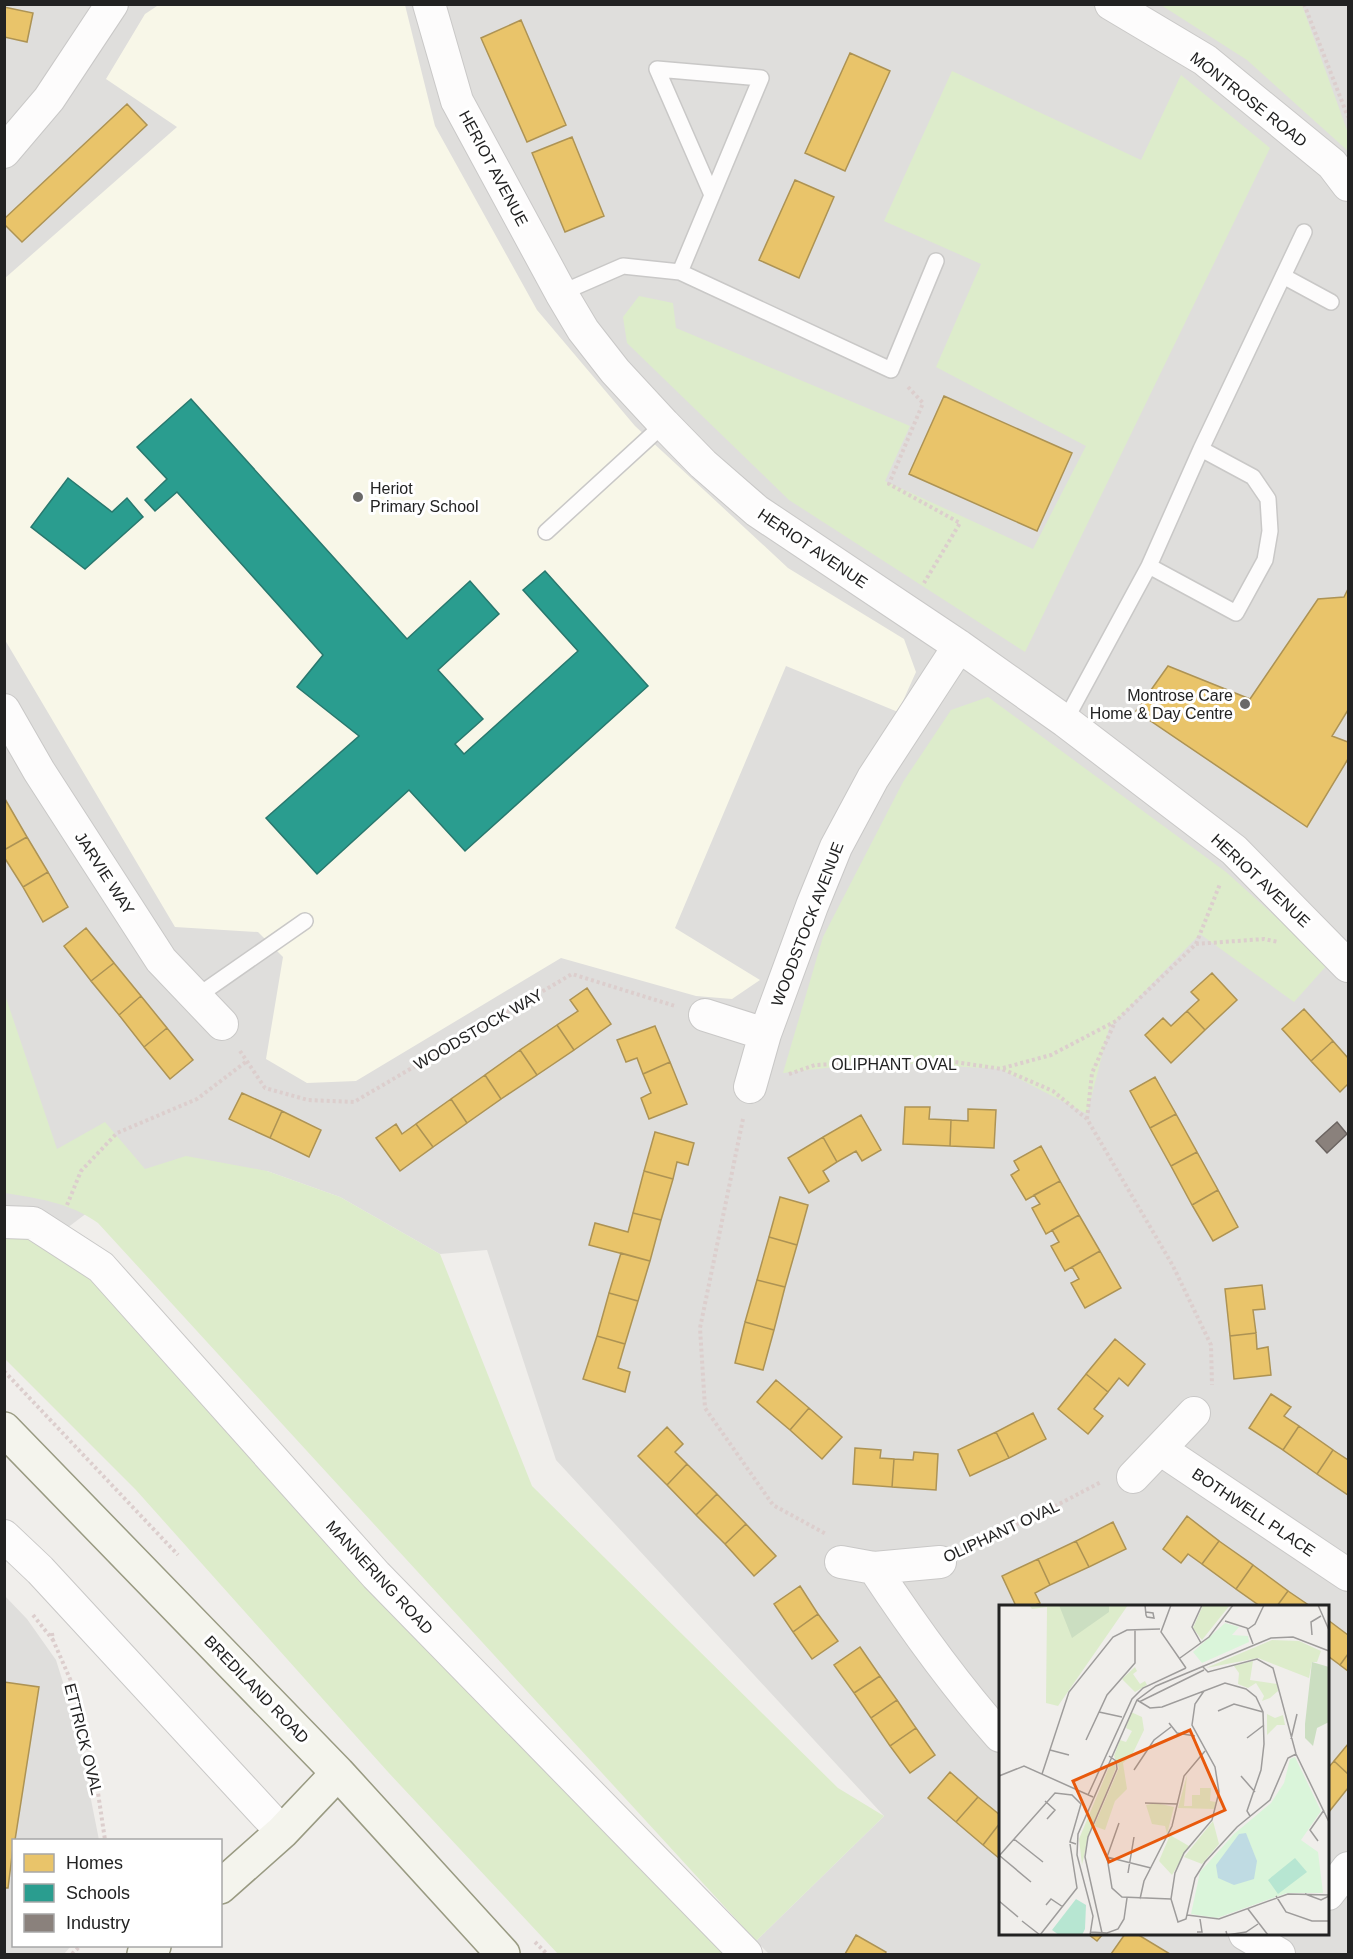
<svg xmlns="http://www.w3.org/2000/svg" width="1353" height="1959" viewBox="0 0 1353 1959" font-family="Arial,sans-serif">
  <rect width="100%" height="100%" fill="#f0eeeb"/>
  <path fill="#dfdedc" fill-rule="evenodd" d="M 5,5 L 1348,5 L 1348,1954 L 769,1954 L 756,1941 L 884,1816 L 556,1460 L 487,1250 L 440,1254 L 340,1197 L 267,1171 L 145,1169 L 5,1275 ZM 1000,1606 L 1328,1606 L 1328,1934 L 1000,1934 Z
    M 4,1595 L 27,1619 L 56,1660 L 76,1724 L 99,1840 L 14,1840 L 14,1946 L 71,1946 L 64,1954 L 5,1954 Z"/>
  <path fill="#f8f7e8" d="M 160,4 L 405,5 L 435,126 L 537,310 L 635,426 L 788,568 L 904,639 L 916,672 L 898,712 L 786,666 L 675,928 L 760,980 L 732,999 L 696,996 L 561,958 L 356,1081 L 307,1083 L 266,1059 L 283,957 L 258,932 L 175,927 L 5,640 L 4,279 L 177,127 L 106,79 L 145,14 Z"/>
  <path fill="#ddeccb" d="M 1161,5 L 1302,5 L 1348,133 L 1348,151 L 1247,60 Z
    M 952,71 L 1141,160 L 1181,75 L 1270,148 L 1025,652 L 789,500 L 627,343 L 623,317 L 639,296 L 673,303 L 676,328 L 910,426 L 885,481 L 1033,549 L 1086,446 L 936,367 L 981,264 L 884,221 Z
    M 988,697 L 1226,872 L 1328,964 L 1294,1002 L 1200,934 L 1109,1028 L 1087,1114 L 1000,1069 L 877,1062 L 783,1073 L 823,937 L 903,782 L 951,710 Z
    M 4,992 L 57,1149 L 105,1122 L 145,1169 L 186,1156 L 267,1171 L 340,1197 L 440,1254 L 532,1486 L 838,1788 L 884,1816 L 756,1941 L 98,1223 C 71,1203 37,1198 5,1193 Z
    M 24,1234 L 82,1266 L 725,1954 L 558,1954 L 388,1772 L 136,1490 L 5,1359 L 4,1235 Z"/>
  <path fill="#e9c46a" stroke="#ad9354" stroke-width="1.5" d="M 4,7 L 33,13 L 27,42 L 4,37 Z
    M 521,20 L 566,125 L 527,142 L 481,38 Z
    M 850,53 L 890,71 L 845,171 L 805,153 Z
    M 127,104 L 147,125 L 22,242 L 4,224 L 4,219 Z
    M 572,137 L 604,216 L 565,232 L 532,153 Z
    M 795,180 L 834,197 L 799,278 L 759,260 Z
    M 944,396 L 1072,453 L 1037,531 L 909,474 Z
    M 1348,589 L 1348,710 L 1332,736 L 1348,742 L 1348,759 L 1307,827 L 1136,711 L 1168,666 L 1250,699 L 1318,599 L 1344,597 Z
    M 5,799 L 27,837 L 4,850 L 4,800 Z
    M 27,837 L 48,872 L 23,887 L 4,857 L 4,850 Z
    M 48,872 L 68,907 L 43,922 L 23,887 Z
    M 86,928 L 114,963 L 91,981 L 64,946 Z
    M 114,963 L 141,996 L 119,1015 L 91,981 Z
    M 1212,973 L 1237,1000 L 1205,1030 L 1187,1011 L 1199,1000 L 1191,992 Z
    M 587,988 L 611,1024 L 574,1050 L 557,1025 L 578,1011 L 570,1000 Z
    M 141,996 L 167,1028 L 144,1047 L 119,1015 Z
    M 1304,1009 L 1333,1041 L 1311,1061 L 1282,1029 Z
    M 1187,1011 L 1205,1030 L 1171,1063 L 1145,1035 L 1163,1018 L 1171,1026 Z
    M 557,1025 L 574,1050 L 537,1075 L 520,1050 Z
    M 655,1026 L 670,1062 L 643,1074 L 637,1058 L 626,1062 L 617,1040 Z
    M 167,1028 L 193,1060 L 170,1079 L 144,1047 Z
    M 1333,1041 L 1348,1058 L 1348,1084 L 1340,1092 L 1311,1061 Z
    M 520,1050 L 537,1075 L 501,1099 L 485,1075 Z
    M 670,1062 L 687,1104 L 649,1119 L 641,1098 L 651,1093 L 643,1074 Z
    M 485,1075 L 501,1099 L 467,1123 L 451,1099 Z
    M 1155,1077 L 1176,1114 L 1150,1128 L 1130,1091 Z
    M 242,1093 L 282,1111 L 270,1138 L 229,1119 Z
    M 451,1099 L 467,1123 L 433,1147 L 416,1124 Z
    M 905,1107 L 930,1107 L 929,1119 L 951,1120 L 950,1146 L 903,1144 Z
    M 968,1109 L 996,1110 L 994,1148 L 950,1146 L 951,1120 L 968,1121 Z
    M 282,1111 L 321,1130 L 309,1157 L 270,1138 Z
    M 1176,1114 L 1197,1152 L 1171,1166 L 1150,1128 Z
    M 861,1115 L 881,1150 L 862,1161 L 856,1151 L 837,1162 L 823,1137 Z
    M 396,1124 L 402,1134 L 416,1124 L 433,1147 L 400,1171 L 376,1138 Z
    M 655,1132 L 694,1143 L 688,1165 L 677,1162 L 673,1179 L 644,1171 Z
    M 823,1137 L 837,1162 L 823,1171 L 829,1181 L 809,1193 L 788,1158 Z
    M 1041,1146 L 1060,1181 L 1026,1200 L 1011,1175 L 1019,1170 L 1014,1161 Z
    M 1197,1152 L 1218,1190 L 1192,1205 L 1171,1166 Z
    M 644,1171 L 673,1179 L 661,1220 L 633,1213 Z
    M 1060,1181 L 1079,1215 L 1046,1234 L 1032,1208 L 1040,1204 L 1034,1195 Z
    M 1218,1190 L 1238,1227 L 1213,1241 L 1192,1205 Z
    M 780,1197 L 808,1205 L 797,1245 L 769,1237 Z
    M 633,1213 L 661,1220 L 650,1261 L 589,1245 L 595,1223 L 628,1232 Z
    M 1079,1215 L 1100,1251 L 1065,1271 L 1051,1246 L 1059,1242 L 1052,1230 Z
    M 769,1237 L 797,1245 L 785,1287 L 757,1280 Z
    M 1100,1251 L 1121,1288 L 1085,1308 L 1071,1283 L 1079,1279 L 1072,1267 Z
    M 621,1253 L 650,1261 L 638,1301 L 609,1293 Z
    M 757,1280 L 785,1287 L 774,1330 L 745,1322 Z
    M 1262,1285 L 1265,1309 L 1253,1310 L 1256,1333 L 1230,1336 L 1225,1289 Z
    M 609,1293 L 638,1301 L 625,1344 L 597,1336 Z
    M 745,1322 L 774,1330 L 763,1370 L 735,1363 Z
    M 1256,1333 L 1257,1349 L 1268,1347 L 1271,1375 L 1234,1379 L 1230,1336 Z
    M 597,1336 L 625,1344 L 618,1368 L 630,1372 L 625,1392 L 583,1379 Z
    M 1115,1339 L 1145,1364 L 1128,1386 L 1119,1378 L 1108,1392 L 1086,1374 Z
    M 1086,1374 L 1108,1392 L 1094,1409 L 1103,1416 L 1088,1434 L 1058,1409 Z
    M 776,1380 L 809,1408 L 790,1430 L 757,1402 Z
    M 1271,1394 L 1291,1407 L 1284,1416 L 1299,1426 L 1283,1450 L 1249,1428 Z
    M 809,1408 L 842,1437 L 822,1459 L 790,1430 Z
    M 1033,1413 L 1046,1439 L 1009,1458 L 996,1432 Z
    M 1299,1426 L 1333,1450 L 1317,1474 L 1283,1450 Z
    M 667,1427 L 683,1444 L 675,1452 L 687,1464 L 667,1485 L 638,1456 Z
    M 996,1432 L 1009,1458 L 970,1476 L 958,1450 Z
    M 855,1448 L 881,1450 L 880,1458 L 894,1459 L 892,1487 L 853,1484 Z
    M 1333,1450 L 1348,1460 L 1348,1495 L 1317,1474 Z
    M 914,1452 L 938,1454 L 936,1490 L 892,1487 L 894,1459 L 913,1460 Z
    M 687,1464 L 717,1494 L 696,1515 L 667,1485 Z
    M 717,1494 L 746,1524 L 725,1544 L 696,1515 Z
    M 1187,1516 L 1219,1541 L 1202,1564 L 1188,1554 L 1181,1563 L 1163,1549 Z
    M 1113,1522 L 1126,1549 L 1089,1567 L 1076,1541 Z
    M 746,1524 L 776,1556 L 754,1576 L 725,1544 Z
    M 1076,1541 L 1089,1567 L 1050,1585 L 1038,1559 Z
    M 1219,1541 L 1253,1565 L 1236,1589 L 1202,1564 Z
    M 1038,1559 L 1050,1585 L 1035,1593 L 1040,1603 L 1033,1606 L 1016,1606 L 1002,1576 Z
    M 1253,1565 L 1288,1591 L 1277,1606 L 1260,1606 L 1236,1589 Z
    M 800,1586 L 818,1614 L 793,1632 L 774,1604 Z
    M 1288,1591 L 1310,1606 L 1277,1606 Z
    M 818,1614 L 838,1641 L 812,1659 L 793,1632 Z
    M 1328,1620 L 1348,1635 L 1348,1654 L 1340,1665 L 1328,1656 Z
    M 860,1647 L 880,1676 L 854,1693 L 834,1665 Z
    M 1348,1654 L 1348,1671 L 1340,1665 Z
    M 880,1676 L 897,1700 L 871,1718 L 854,1693 Z
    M 4,1682 L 39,1687 L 15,1840 L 14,1840 L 8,1888 L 4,1888 Z
    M 897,1700 L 916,1728 L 890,1746 L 871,1718 Z
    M 916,1728 L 935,1755 L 910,1773 L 890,1746 Z
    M 1348,1744 L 1348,1774 L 1334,1761 Z
    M 1334,1761 L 1348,1774 L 1348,1788 L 1328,1813 L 1328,1768 Z
    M 950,1772 L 978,1797 L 956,1822 L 928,1798 Z
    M 978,1797 L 1000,1815 L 1000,1823 L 983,1845 L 956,1822 Z
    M 1000,1823 L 1000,1859 L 983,1845 Z
    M 1088,1934 L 1103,1934 L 1097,1941 Z
    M 1125,1934 L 1137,1934 L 1170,1954 L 1111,1954 Z
    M 856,1935 L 886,1952 L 885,1954 L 845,1954 Z"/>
  <path fill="#2a9d8f" stroke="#28786e" stroke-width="1.5" d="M 191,399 L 407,639 L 470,581 L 499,614 L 438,670 L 483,719 L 455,744 L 464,754 L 578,651 L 523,590 L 545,571 L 648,686 L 465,851 L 409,790 L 317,874 L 266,818 L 359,736 L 297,687 L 323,655 L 177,492 L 155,511 L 145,500 L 167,479 L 137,447 Z
    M 68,478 L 112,512 L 127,498 L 143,517 L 85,569 L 31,527 Z"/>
  <path fill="#8a817c" stroke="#6b6461" stroke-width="1.5" d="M 1337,1122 L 1347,1134 L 1327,1153 L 1316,1141 Z"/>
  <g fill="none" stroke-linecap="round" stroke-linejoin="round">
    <defs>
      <path id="lane" d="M 680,272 L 761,78 L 657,69 L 712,195
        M 1283,276 L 1331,302
        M 561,293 L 623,266 L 680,272 L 891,370 L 936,261
        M 546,532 L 664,424
        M 1149,566 L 1236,613 L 1265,560 L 1270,531 L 1268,499 L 1253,477 L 1201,449
        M 1065,721 L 1149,566 L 1201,449 L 1304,232
        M 196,997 L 305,921"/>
      <path id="street" d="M 429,4 L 457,101 L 561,293 L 583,330 L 615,371 L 664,424 L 703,464 L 757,511 L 959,646 L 1065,721 L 1234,850 L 1348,966
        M 1111,4 L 1205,60 L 1332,164 L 1348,185
        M 4,152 L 49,99 L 112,4
        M 4,710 L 39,771 L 161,960 L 222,1024
        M 705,1015 L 765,1034
        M 750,1087 L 765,1034 L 812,906 L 836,847 L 873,778 L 959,646
        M 4,1222 L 33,1223 L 101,1267 L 376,1575 L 746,1954
        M 1160,1449 L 1348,1575
        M 1133,1477 L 1194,1413
        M 4,1536 L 40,1570 L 282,1832
        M 841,1562 L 874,1568 L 940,1562
        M 874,1568 C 913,1627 953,1683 1000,1736
        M 1328,1894 L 1348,1868
        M 1245,1934 L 1279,1954"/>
      <path id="secondary" d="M 4,1429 L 338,1773 L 503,1954
        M 220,1887 L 282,1832 L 338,1773
        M 144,1954 L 154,1946"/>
    </defs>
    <use href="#lane" stroke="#c9c8c7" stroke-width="18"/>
    <use href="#street" stroke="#c9c8c7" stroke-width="34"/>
    <use href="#secondary" stroke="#999a82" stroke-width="36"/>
    <path stroke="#dccecd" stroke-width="4" stroke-dasharray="3 3" stroke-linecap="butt" d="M 1304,4 L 1348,117
      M 908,387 L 923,403 L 889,484 L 960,523 L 924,583
      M 1196,944 L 1220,884
      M 240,1051 L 265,1088 L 308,1100 L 354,1102 L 572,974 L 675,1006
      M 1003,1068 L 1051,1055 L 1116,1021 L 1196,944 L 1264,939 L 1278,942
      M 789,1074 L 815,1065 L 877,1062 L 948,1061 L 1002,1069 L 1053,1091 L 1087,1119 L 1173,1266 L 1211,1345 L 1212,1385
      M 743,1119 L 700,1328 L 705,1408 L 773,1505 L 826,1534
      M 1087,1119 L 1092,1073 L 1115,1022
      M 67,1205 L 81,1171 L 117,1133 L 197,1099 L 247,1061
      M 4,1371 L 178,1555
      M 967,1546 L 1040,1514 L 1101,1482
      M 33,1615 L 53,1640
      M 52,1633 L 53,1640 L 74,1688 L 97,1786 L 105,1840
      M 535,1942 L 547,1954
      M 72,1954 L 80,1946"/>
    <use href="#lane" stroke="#fdfcfc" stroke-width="15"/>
    <use href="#street" stroke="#fdfcfc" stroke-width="32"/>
    <use href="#secondary" stroke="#f4f4ed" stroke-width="33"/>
  </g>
  <g fill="#6a6968" stroke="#fff" stroke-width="2">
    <circle cx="358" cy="497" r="6"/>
    <circle cx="1245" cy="704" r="6"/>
  </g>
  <g text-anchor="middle" stroke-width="6" stroke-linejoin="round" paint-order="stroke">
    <g font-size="16" fill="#222" stroke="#fff">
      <text transform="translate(1249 99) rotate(38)" y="6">MONTROSE ROAD</text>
      <text transform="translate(494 168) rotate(62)" y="6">HERIOT AVENUE</text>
      <text transform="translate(813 548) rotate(34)" y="6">HERIOT AVENUE</text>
      <text transform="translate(105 873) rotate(57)" y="6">JARVIE WAY</text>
      <text transform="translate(1261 880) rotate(43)" y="6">HERIOT AVENUE</text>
      <text transform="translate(807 924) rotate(-69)" y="6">WOODSTOCK AVENUE</text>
      <text transform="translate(478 1029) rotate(-30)" y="6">WOODSTOCK WAY</text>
      <text x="894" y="1070">OLIPHANT OVAL</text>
      <text transform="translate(1254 1512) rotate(34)" y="6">BOTHWELL PLACE</text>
      <text transform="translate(1001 1531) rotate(-25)" y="6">OLIPHANT OVAL</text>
      <text transform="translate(380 1577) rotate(47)" y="6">MANNERING ROAD</text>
      <text transform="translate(257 1689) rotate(46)" y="6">BREDILAND ROAD</text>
      <text transform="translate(84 1739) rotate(76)" y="6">ETTRICK OVAL</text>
    </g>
    <g font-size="16" fill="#222" stroke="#fff" text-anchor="start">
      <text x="370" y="494">Heriot<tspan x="370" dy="18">Primary School</tspan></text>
      <text x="1233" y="701" text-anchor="end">Montrose Care<tspan x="1233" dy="18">Home &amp; Day Centre</tspan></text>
    </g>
  </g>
  <g transform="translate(999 1605)">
    <rect width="330" height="330" fill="#f0eeeb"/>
    <path d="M 30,0 L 129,0 L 59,101 L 47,98 L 48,2 L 33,4 ZM 204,0 L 231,0 L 203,35 L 194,23 ZM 273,35 L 300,36 L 322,46 L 318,57 L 313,57 L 310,73 L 259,53 L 207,63 ZM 254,56 L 251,75 L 278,79 L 279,86 L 271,93 L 263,96 L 265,91 L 257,78 L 249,83 L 239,79 L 240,68 L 235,61 ZM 136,62 L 138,66 L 134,69 L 141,79 L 146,76 L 148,80 L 136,87 L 123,74 ZM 132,107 L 143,112 L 145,125 L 133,150 L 124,158 L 128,184 L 116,196 L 106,225 L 95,221 L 120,163 L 115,151 L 121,135 L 127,137 L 133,126 L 127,123 ZM 268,109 L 276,113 L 284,110 L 286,120 L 278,120 L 268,130 ZM 113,155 L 117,163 L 90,229 L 83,260 L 80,234 ZM 188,170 L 185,201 L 193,201 L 193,190 L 201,190 L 201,183 L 212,183 L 211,196 L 217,197 L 215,204 L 179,203 ZM 157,198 L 175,202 L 168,229 L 166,221 L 153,219 L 147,200 ZM 214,216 L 220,239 L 203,259 L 185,252 ZM 171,230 L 190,241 L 173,270 L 160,256 Z" fill="#ddeccb"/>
    <path d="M 60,0 L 110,0 L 110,7 L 73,33 ZM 313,57 L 330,62 L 330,117 L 318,123 L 314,141 L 306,133 L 306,119 Z" fill="#cbdec1"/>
    <path d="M 226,18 L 240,22 L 233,30 L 249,31 L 250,37 L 203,58 L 194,47 ZM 296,152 L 322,206 L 302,235 L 319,247 L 324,288 L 288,288 L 218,313 L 192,309 L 201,267 L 235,229 L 272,198 L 285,178 L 291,154 Z" fill="#daf5da"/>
    <path d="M 296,253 L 308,267 L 279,289 L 269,275 ZM 77,294 L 87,300 L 86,324 L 83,330 L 60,330 L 53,325 Z" fill="#b7e6d2"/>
    <path d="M 247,228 L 258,256 L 255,274 L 235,280 L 219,273 L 217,260 L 240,229 Z" fill="#bfdbe3"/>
    <path fill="none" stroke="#9e9c9b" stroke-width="1.5" d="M 146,0 L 147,10 L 148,12 L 155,13 L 154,8 L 147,7M 172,0 L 162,27 L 187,63M 319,0 L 330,25M 226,16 L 248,23 L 254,39M 249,24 L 256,19 L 265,0M 313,30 L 312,17 L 322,11M 202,38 L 193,22 L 203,0M 181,53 L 210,32 L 234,0M 203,61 L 209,67 L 258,54 L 274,63 L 297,149 L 330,217M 205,86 L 196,99 L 193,120 L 216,162 L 220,187 L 213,215 L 185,248 L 176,268 L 172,294 L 179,317 L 187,314 L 196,273 L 206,257 L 238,222 L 271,195 L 289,153 L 297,149M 138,95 L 151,103 L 163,102 L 226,78 L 247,84 L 257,92 L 264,107 L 265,139 L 262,165 L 248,206 L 251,211M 140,97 L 205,65M 219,106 L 235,99 L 264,107M 100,107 L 123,112M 170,118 L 178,128 L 196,131M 248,133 L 265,120M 292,134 L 298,109M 87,135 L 108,90 L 136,58 L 136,25M 51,145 L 70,150M 135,165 L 155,135 L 172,122M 43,169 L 70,87 L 114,32 L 128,25 L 161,24M 0,171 L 25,161 L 94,192M 242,171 L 256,187M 89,190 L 133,94 L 144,83 L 187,63M 46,196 L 56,205 L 48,214M 146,198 L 178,199M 120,218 L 108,252 L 113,283 L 123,292 L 172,294M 15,234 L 44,257M 319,236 L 311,225 L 325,205M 0,251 L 56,188 L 73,190 L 82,199 L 71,237 L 77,239M 1,251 L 32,277M 108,252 L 152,263M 129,268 L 135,232M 306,289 L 322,295 L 330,291M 277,291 L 287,307 L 313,316 L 330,316M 141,294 L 145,276 L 173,221 L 185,171 L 206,146M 0,296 L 19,312M 47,300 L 52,294 L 64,302M 249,304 L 269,330M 188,310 L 220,314 L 289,289 L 330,290M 23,316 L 41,330M 227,326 L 228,330 L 247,327 L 259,319M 92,327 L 108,328 L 119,324 L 125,314 L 128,293M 198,327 L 203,327 L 201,314M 103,328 L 86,252 L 89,232 L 118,164 L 117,156 L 110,151M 41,330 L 78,283 L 71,239M 91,330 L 94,311 L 78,250 L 79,229 L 138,95 L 157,81 L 272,33 L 294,32 L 330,46"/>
    <path fill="#e8590c" fill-opacity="0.15" stroke="#e8590c" stroke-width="3" d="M 191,125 L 226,205 L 110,257 L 74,176 Z"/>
    <rect width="330" height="330" fill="none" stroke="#222" stroke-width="3"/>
  </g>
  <rect width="1353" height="1959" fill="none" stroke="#222222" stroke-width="12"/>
  <rect x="12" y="1839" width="210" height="108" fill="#ffffff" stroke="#a7a7a7" stroke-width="1.5"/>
  <rect x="24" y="1854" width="30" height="18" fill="#e9c46a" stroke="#a7a7a7" stroke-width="1.5"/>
  <text x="66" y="1869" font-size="18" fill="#222222">Homes</text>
  <rect x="24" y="1884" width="30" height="18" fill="#2a9d8f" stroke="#a7a7a7" stroke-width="1.5"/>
  <text x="66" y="1899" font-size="18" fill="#222222">Schools</text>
  <rect x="24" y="1914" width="30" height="18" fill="#8a817c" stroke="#a7a7a7" stroke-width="1.5"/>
  <text x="66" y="1929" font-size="18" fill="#222222">Industry</text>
</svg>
